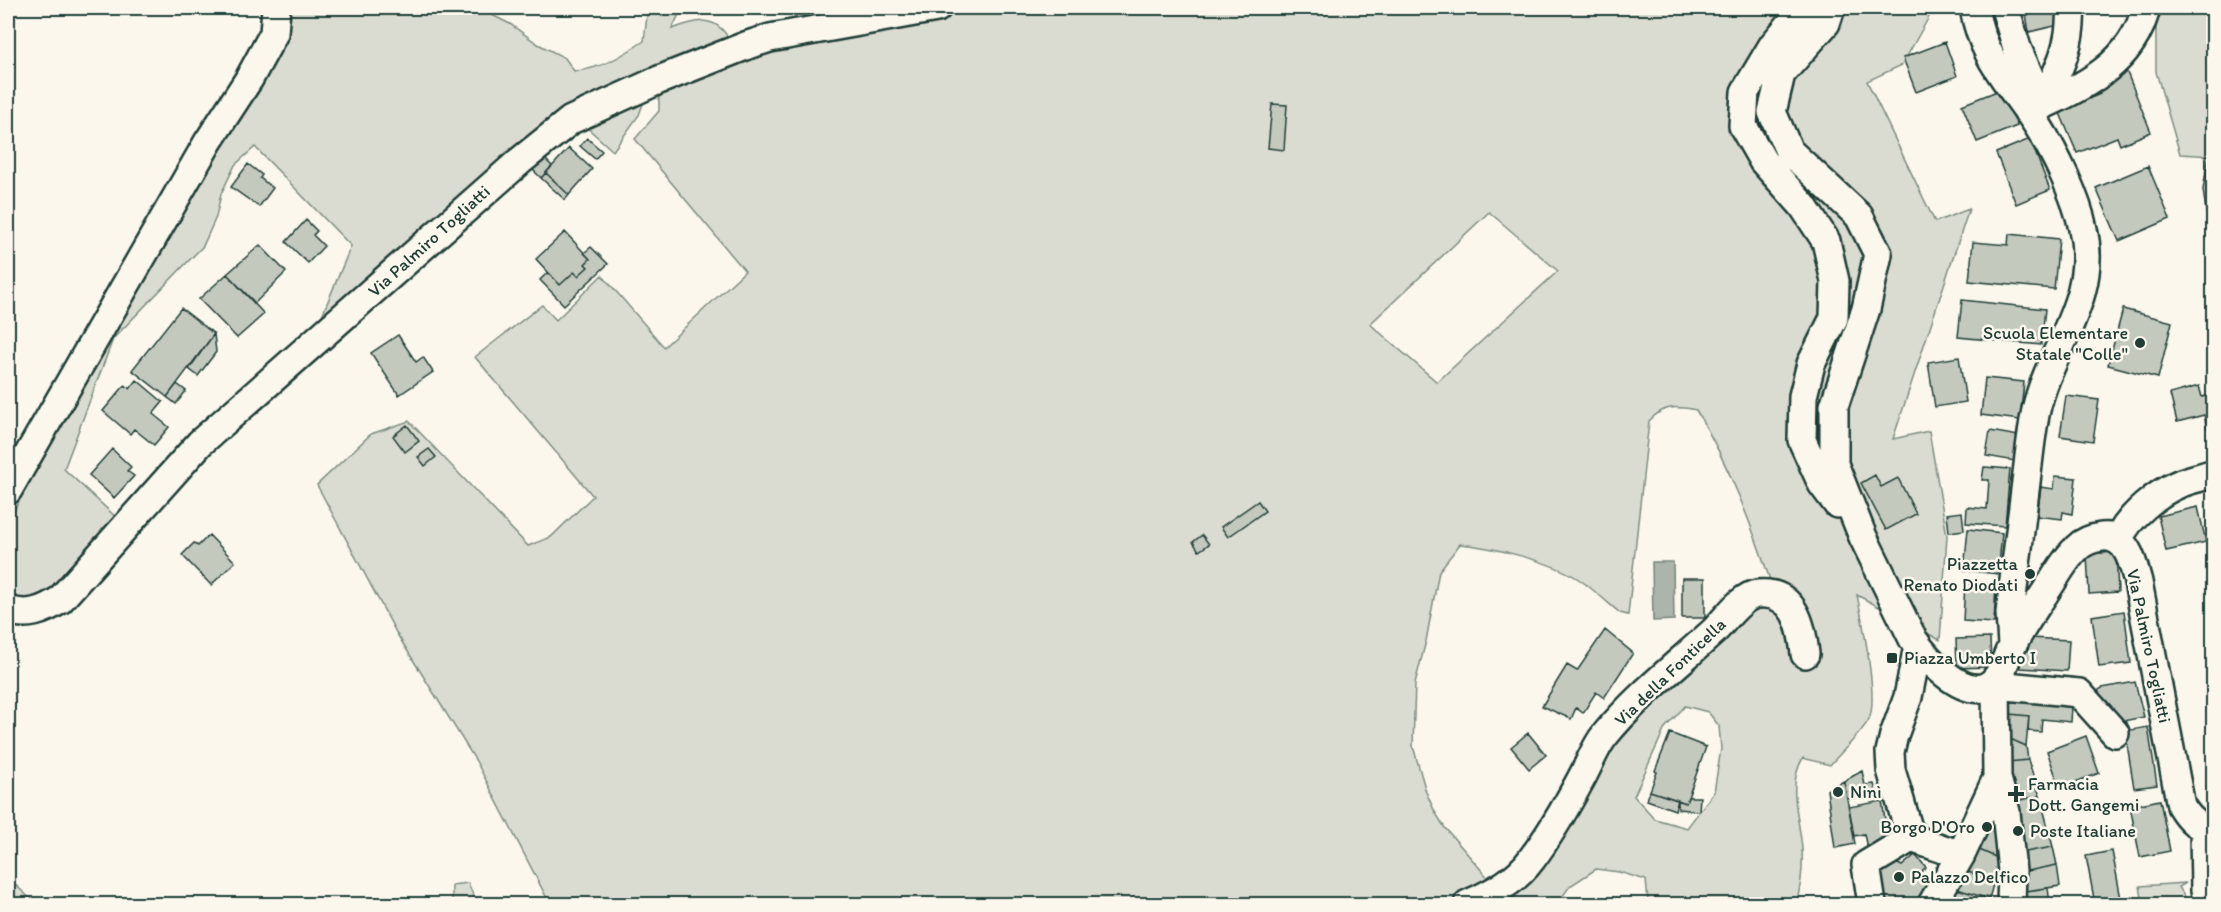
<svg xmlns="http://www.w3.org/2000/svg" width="2221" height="912" viewBox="0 0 2221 912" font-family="Itim,sans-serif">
  <rect width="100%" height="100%" fill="#fbf7ec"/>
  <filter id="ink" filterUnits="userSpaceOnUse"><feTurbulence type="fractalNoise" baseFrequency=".0167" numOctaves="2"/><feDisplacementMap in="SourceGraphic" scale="12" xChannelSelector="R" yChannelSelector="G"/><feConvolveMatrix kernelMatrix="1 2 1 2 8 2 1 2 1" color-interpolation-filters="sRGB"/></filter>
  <g filter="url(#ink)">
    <path fill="#dbdcd1" stroke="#7d8c82" stroke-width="1.5" fill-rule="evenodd" d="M 281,8 L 443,8 L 453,13 L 484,11 L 510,24 L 538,44 L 565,58 L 574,71 C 600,70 623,55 644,41 L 647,16 L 643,8 L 682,8 L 672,29 C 696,20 715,14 729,39 L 659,66 L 313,337 L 351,246 L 255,147 L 235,165 L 221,194 L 216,217 L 203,246 L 113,339 L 64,469 L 118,519 L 54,590 L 32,599 L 19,598 L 8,592 L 8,524 L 32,473 Z
      M 947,8 L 1934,8 L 1902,65 L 1867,81 L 1935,222 L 1969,209 L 1893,439 L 1929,431 L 1947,536 L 1940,640 L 1857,595 C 1862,619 1879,699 1869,719 C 1863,732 1840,753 1830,765 L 1803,758 C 1786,785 1800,819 1802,849 C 1803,868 1801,887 1796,904 L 1646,904 L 1648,901 L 1646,880 L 1619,872 L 1596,869 L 1570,886 L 1557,904 L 1476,904 L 1499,893 L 1607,738 L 1772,586 C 1752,526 1729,464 1696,410 C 1675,406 1664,405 1649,421 L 1628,615 L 1620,613 C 1607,602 1594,590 1580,580 C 1554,562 1493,547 1460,544 L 1439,571 L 1426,641 L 1415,683 L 1413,746 L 1426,792 L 1435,812 L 1445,828 L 1496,887 L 1460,904 L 550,904 L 476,761 L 397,634 L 317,485 L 371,434 L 409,421 L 528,546 L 551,537 L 593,496 L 475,357 L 542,305 L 556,320 L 602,275 L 664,347 L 745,271 L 635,139 L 659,111 L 659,94 L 770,44 ZM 1489,212 L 1558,271 L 1437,382 L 1370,324 ZM 1685,706 L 1708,712 L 1719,726 L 1721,749 L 1714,792 L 1687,828 L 1655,819 L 1634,796 L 1665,728 Z
      M 2156,8 L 2213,8 L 2213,156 L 2180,154 L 2156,72 Z
      M 644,101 L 639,115 L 613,151 L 582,123 Z
      M 8,878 L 36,904 L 8,904 Z
      M 468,883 L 477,904 L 452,904 L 452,885 Z
      M 2186,883 L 2179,887 L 2185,897 L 2180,900 L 2182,904 L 2143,904 L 2140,886 Z"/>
    <path fill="#adb4aa" stroke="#74847b" stroke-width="1.5" d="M 1652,562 L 1673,562 L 1674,620 L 1653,621 Z"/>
    <path fill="#c4c9be" stroke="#1f3d34" stroke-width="1.5" d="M 2025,8 L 2063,8 L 2063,24 L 2029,32 Z
      M 1945,42 L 1957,76 L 1916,92 L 1903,58 Z
      M 2126,70 L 2151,132 L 2120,145 L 2117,137 L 2077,153 L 2059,111 L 2100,94 L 2095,83 Z
      M 2002,89 L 2017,126 L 1977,142 L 1962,105 Z
      M 1272,104 L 1287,105 L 1284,150 L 1268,148 Z
      M 587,138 L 602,151 L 595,159 L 580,146 Z
      M 2030,139 L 2050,190 L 2016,204 L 1996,153 Z
      M 569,148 L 592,169 L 569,195 L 546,173 Z
      M 2209,154 L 2214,155 L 2214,224 L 2208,224 L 2203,190 Z
      M 542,156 L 552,166 L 541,178 L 531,168 Z
      M 248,164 L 262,175 L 260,178 L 273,188 L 259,207 L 231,187 Z
      M 2148,166 L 2170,219 L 2119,241 L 2096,188 Z
      M 546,173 L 569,195 L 565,200 L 541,178 Z
      M 306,220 L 317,231 L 313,235 L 324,246 L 308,263 L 286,242 Z
      M 565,232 L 590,259 L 585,264 L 588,267 L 578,276 L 574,272 L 560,285 L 536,259 Z
      M 2009,234 L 2059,239 L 2054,289 L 1969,281 L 1973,242 L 2008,245 Z
      M 260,245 L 286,272 L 255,303 L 227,274 Z
      M 591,247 L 608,264 L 564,305 L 540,280 L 548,272 L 560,285 L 574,272 L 578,276 L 588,267 L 585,264 L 590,259 L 584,253 Z
      M 227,274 L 264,314 L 237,338 L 199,299 Z
      M 1962,300 L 2045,309 L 2041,345 L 1958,337 Z
      M 181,308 L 214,334 L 167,397 L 132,370 Z
      M 2123,309 L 2172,322 L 2158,378 L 2108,365 Z
      M 214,334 L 216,352 L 198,376 L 189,369 Z
      M 398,335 L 416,362 L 423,357 L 433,372 L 399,395 L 371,353 Z
      M 1959,357 L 1966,402 L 1935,407 L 1928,362 Z
      M 1985,378 L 2024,382 L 2020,420 L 1981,415 Z
      M 137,380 L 163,402 L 153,414 L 169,427 L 154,445 L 134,429 L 130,434 L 103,411 L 125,385 L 130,389 Z
      M 177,384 L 186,391 L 176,404 L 167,397 Z
      M 2199,386 L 2202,397 L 2214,394 L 2214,426 L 2207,428 L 2204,415 L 2177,422 L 2170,394 Z
      M 2066,396 L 2099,400 L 2093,441 L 2060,436 Z
      M 407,425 L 419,441 L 405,452 L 393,436 Z
      M 1990,431 L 2019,436 L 2015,461 L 1986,456 Z
      M 112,449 L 131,467 L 127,471 L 134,476 L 114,498 L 89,475 Z
      M 429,449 L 436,457 L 425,466 L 418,457 Z
      M 1984,467 L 2010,469 L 2005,526 L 1966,523 L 1967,507 L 1987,509 L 1989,480 L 1982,480 Z
      M 1875,475 L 1881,487 L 1898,478 L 1916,514 L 1886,530 L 1861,483 Z
      M 2055,476 L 2076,478 L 2072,514 L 2063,512 L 2062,519 L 2037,516 L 2041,487 L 2054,489 Z
      M 1258,501 L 1265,511 L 1228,537 L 1221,527 Z
      M 2198,507 L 2206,542 L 2166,551 L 2158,516 Z
      M 1962,512 L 1964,530 L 1949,532 L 1947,514 Z
      M 1968,529 L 2002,533 L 1998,574 L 1964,570 Z
      M 209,535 L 235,562 L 211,585 L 182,555 L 194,543 L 198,546 Z
      M 1202,535 L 1209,544 L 1199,551 L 1193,542 Z
      M 2116,552 L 2118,592 L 2089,594 L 2087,554 Z
      M 1682,578 L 1705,578 L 1705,618 L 1682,618 Z
      M 1965,583 L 1996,585 L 1994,623 L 1963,621 Z
      M 2124,611 L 2131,663 L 2099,667 L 2092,616 Z
      M 1605,630 L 1633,653 L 1604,698 L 1596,692 L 1583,713 L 1576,708 L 1571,719 L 1542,706 L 1567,665 L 1577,671 Z
      M 1990,638 L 1991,667 L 1957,668 L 1956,639 Z
      M 2029,638 L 2069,640 L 2067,671 L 2020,668 L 2021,651 L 2028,651 Z
      M 2135,682 L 2144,717 L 2113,723 L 2092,695 L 2102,688 Z
      M 2013,688 L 2072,705 L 2071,722 L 2042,719 L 2041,732 L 2028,731 L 2029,716 L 2010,714 Z
      M 2010,714 L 2029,716 L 2026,746 L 2008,738 Z
      M 2148,727 L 2157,785 L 2134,788 L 2125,731 Z
      M 1528,733 L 1546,755 L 1529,769 L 1511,747 Z
      M 1670,733 L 1706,747 L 1686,803 L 1650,791 L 1657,772 L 1655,771 Z
      M 2086,736 L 2099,773 L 2060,788 L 2047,751 Z
      M 2008,738 L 2026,746 L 2028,760 L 2008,762 Z
      M 2028,760 L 2040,796 L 2010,802 L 2008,762 Z
      M 1862,771 L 1865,785 L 1874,784 L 1877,795 L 1847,799 L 1844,781 Z
      M 1844,781 L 1855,844 L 1835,848 L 1827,790 Z
      M 1650,791 L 1678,800 L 1675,810 L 1647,800 Z
      M 2040,796 L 2053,847 L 2014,854 L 2010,802 Z
      M 1688,797 L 1700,797 L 1699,811 L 1678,809 L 1678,800 L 1686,803 Z
      M 2160,800 L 2170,851 L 2140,857 L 2130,806 Z
      M 1882,801 L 1889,844 L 1867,848 L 1864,834 L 1854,836 L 1849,807 Z
      M 1986,821 L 1998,826 L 2000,859 L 1975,848 Z
      M 2053,847 L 2057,865 L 2017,873 L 2014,854 Z
      M 1975,848 L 2000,859 L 1994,881 L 1963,870 Z
      M 2112,851 L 2122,904 L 2095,904 L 2086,856 Z
      M 1915,855 L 1926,867 L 1918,875 L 1933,887 L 1922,904 L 1883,904 L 1871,869 L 1892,861 L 1902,866 Z
      M 2057,865 L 2060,886 L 2019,892 L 2017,873 Z
      M 1963,870 L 1994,881 L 1989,899 L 1954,888 Z
      M 1954,888 L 1989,899 L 1988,904 L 1943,904 Z
      M 2048,888 L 2050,904 L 2021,904 L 2019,892 Z"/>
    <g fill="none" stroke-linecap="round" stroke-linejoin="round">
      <defs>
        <path id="minor" d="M 1804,8 L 1773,45 L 1745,92 L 1743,126 L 1763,161 L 1803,206 L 1826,241 L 1835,281 L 1834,318 L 1811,364 L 1803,396 L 1802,440 L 1822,484 L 1837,504
          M 1831,8 L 1826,23 L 1781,74 L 1772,112 L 1789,151 L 1859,216 L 1878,254 L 1866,309 L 1834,406 L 1834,464 L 1863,537 L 1913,639 C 1925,657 1960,696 1985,687 C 2001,681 2005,659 2012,646 C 2022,626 2036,607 2048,588 C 2057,575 2065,559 2077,548 C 2084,541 2093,538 2102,537 C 2127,534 2133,563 2138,582 L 2181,806 C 2189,819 2198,828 2214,831
          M 1974,8 C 1983,60 2010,83 2038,126 C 2055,153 2077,198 2083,229 C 2099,298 2050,348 2036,410 C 2031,434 2029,458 2026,482 C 2021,526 2015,569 2010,613 L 2012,645
          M 2005,8 L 2017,48 L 2042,105
          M 2042,105 C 2057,73 2073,44 2070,8
          M 2028,112 C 2078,89 2132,67 2146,8
          M 8,490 L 208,142 L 249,79 L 274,33 L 276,8
          M 2118,540 C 2128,517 2158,492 2181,483 C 2192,479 2203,477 2214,473
          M 8,610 C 27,617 43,611 60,600 L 200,443 L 520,161 L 571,120 L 659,80 L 748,45 L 770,38 L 937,8
          M 1918,646 L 1908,697 L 1894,735 L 1890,752 L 1891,770 L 1911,838 L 1961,855
          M 1996,680 L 1997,778 L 2006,812 L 2012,871 L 2011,904
          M 1996,685 L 2079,693 L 2115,733
          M 2204,829 L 2205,891 L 2212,904
          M 1468,904 C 1491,894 1516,881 1531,860 C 1550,835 1566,807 1581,779 C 1589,765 1595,747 1605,735 C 1637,696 1677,665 1714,631 C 1725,620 1742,595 1758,594 C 1795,591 1802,626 1805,654
          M 1872,904 L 1866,865 L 1911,838
          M 1932,904 L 1961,855 L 1997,778"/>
      </defs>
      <use href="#minor" stroke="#1f3d34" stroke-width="32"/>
      <use href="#minor" stroke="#fbf7ec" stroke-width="27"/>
    </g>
  </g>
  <g fill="#1f3d34" stroke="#fbf7ec" stroke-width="2">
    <circle cx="2140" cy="343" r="6"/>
    <circle cx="2030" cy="574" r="6"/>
    <rect x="1886" y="652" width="12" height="12" rx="3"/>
    <circle cx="1838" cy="792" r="6"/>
    <path d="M2013 785h6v6h6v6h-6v6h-6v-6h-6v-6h6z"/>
    <circle cx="1987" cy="827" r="6"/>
    <circle cx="2018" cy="831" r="6"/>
    <circle cx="1899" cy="877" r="6"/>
  </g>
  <g text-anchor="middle" stroke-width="5" stroke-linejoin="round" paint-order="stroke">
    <g font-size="18" fill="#1f3d34" stroke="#fbf7ec">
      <text transform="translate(429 241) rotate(-42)" y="6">Via Palmiro Togliatti</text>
      <text transform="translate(2149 646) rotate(78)" y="6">Via Palmiro Togliatti</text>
      <text transform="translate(1670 672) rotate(-44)" y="6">Via della Fonticella</text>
    </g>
    <g font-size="18" fill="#1f3d34" stroke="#fbf7ec" text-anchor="start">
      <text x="2128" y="339" text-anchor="end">Scuola Elementare<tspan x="2128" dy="21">Statale "Colle"</tspan></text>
      <text x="2018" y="570" text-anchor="end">Piazzetta<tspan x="2018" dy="21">Renato Diodati</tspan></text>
      <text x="1904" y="664">Piazza Umberto I</text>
      <text x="2028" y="790">Farmacia<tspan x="2028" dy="21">Dott. Gangemi</tspan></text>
      <text x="1850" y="798">Ninì</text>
      <text x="1975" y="833" text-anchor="end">Borgo D'Oro</text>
      <text x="2030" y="837">Poste Italiane</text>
      <text x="1911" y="883">Palazzo Delfico</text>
    </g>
  </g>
  <rect width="2221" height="912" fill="none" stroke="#fbf7ec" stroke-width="30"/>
  <rect x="15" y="15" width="2191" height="882" fill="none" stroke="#1f3d34" stroke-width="2" filter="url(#ink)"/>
</svg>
